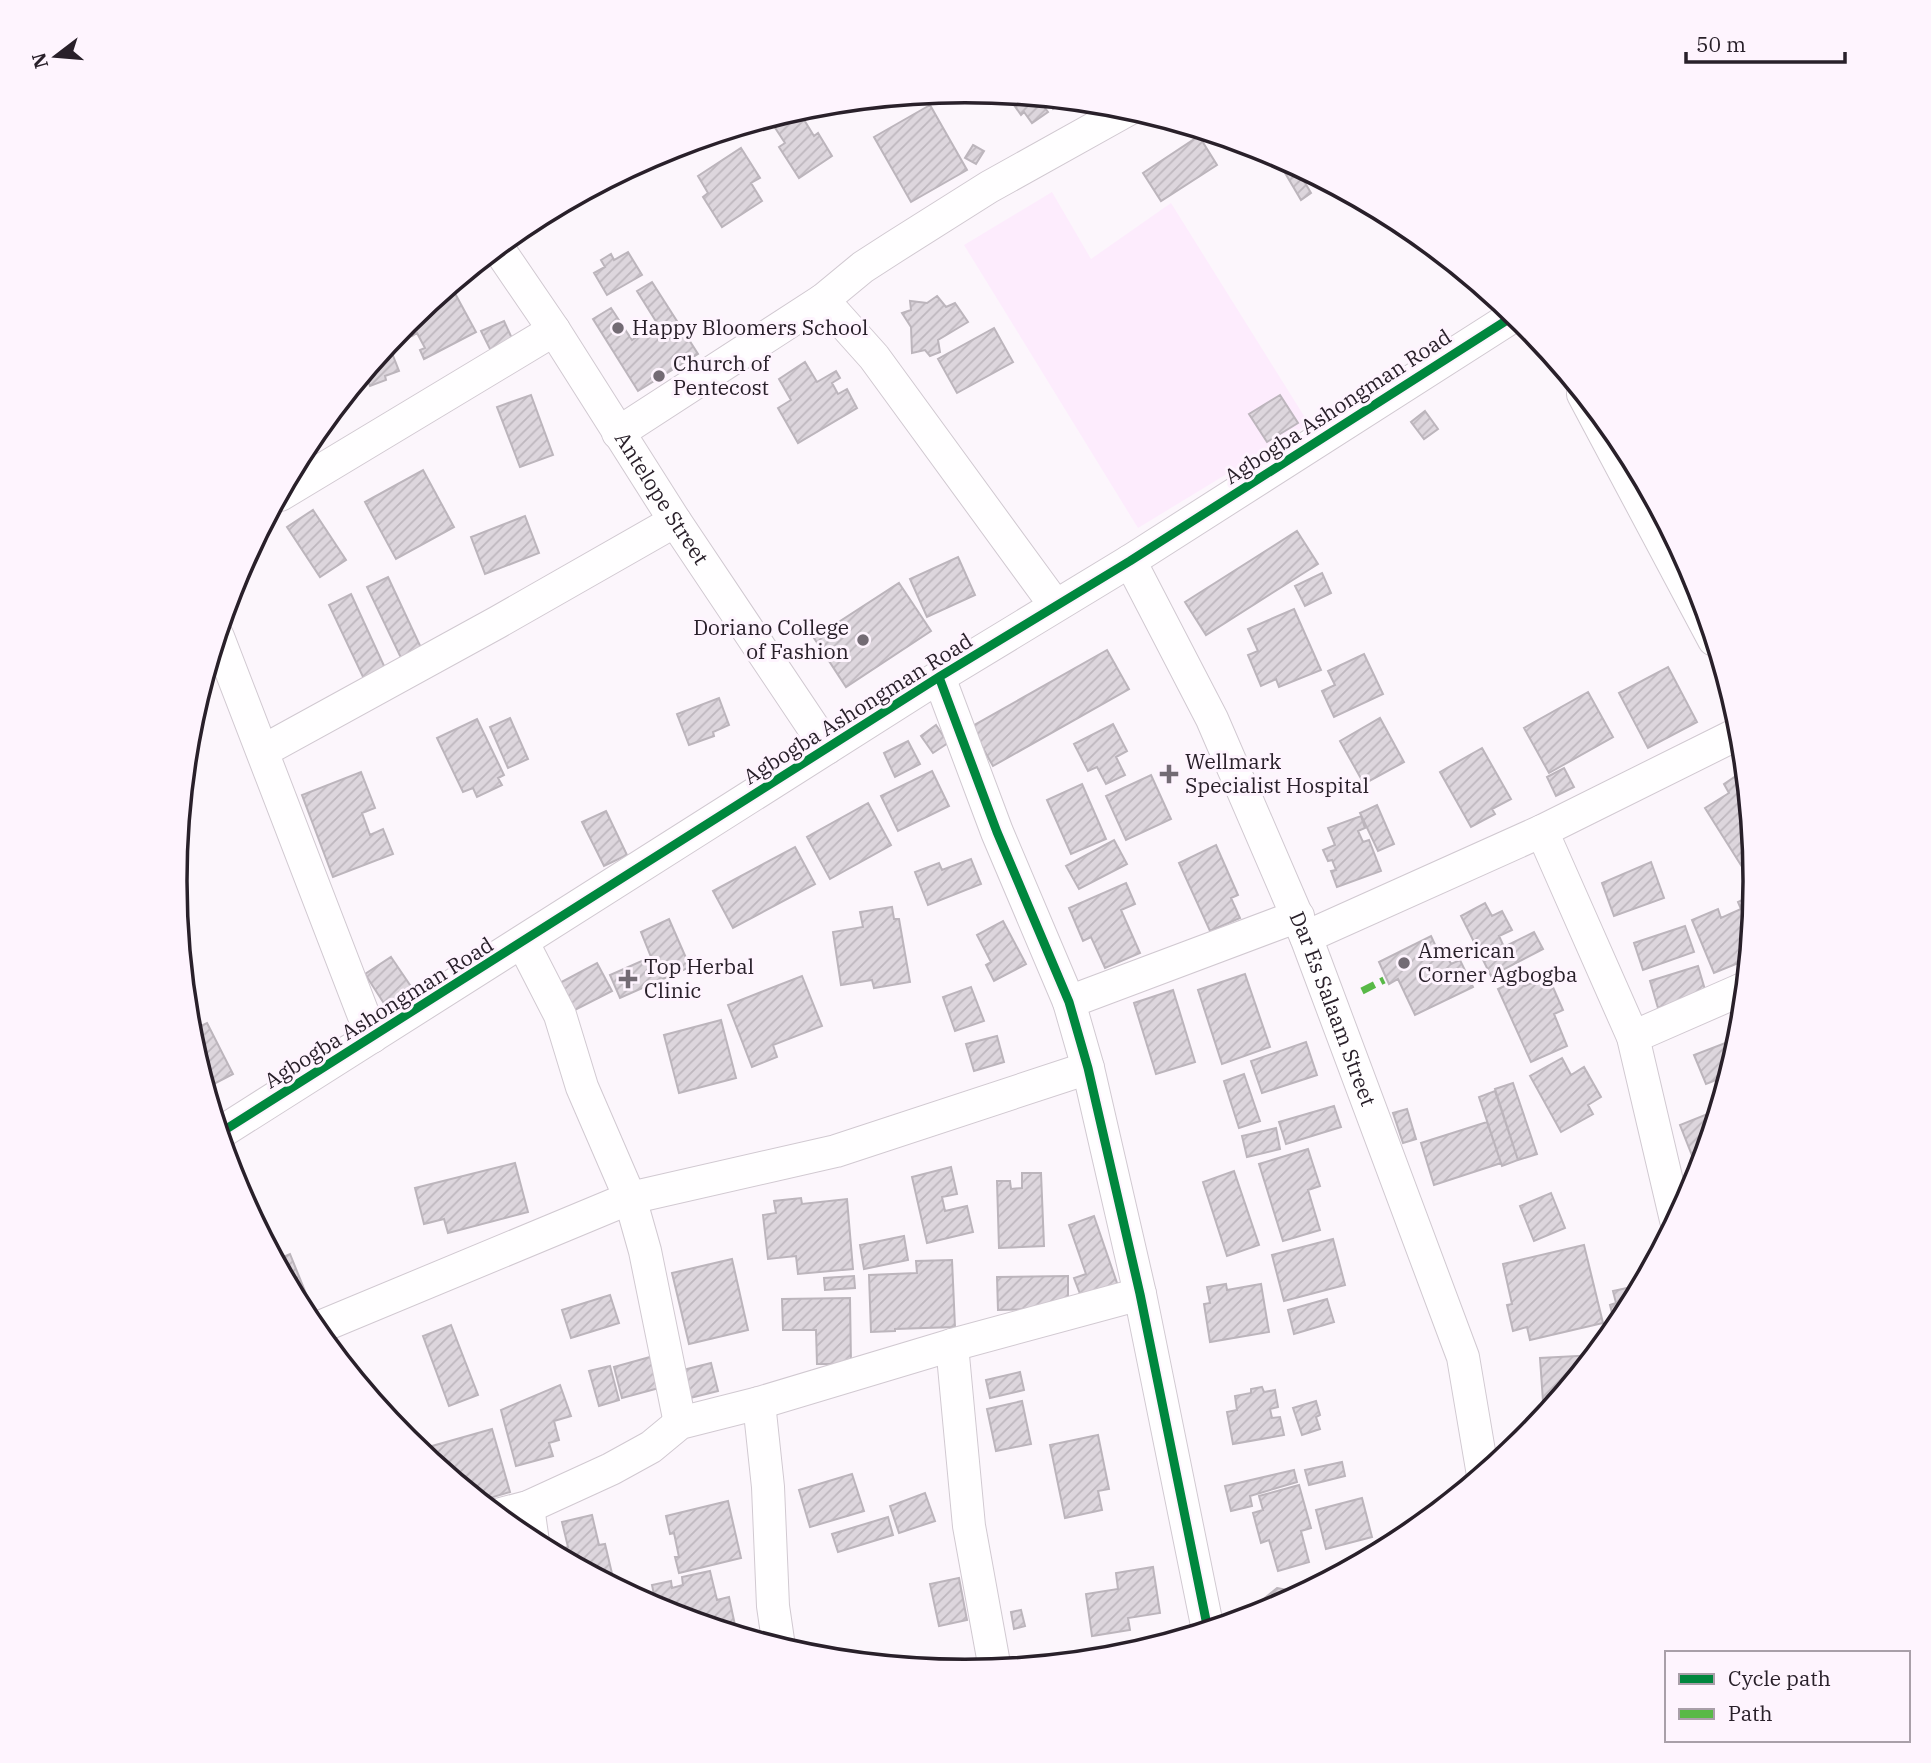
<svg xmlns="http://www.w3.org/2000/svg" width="1931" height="1763" viewBox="0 0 1931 1763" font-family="'IBM Plex Serif',serif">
  <defs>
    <pattern id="building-hatch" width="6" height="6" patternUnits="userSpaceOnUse" patternTransform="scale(1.75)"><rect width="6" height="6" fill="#ddd6dd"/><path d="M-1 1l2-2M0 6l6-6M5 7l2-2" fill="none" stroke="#beb7be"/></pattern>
  </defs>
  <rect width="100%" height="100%" fill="#fcf6fc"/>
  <path fill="#fdecfd" d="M 1052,192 L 1091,259 L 1171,203 L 1309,424 L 1138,528 L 964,245 Z"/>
  <path fill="url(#building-hatch)" stroke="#bcb5bc" stroke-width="2" d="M 1007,95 L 1043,99 L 1045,102 L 1042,104 L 1048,112 L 1032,123 L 1024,112 L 1021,115 Z
    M 1048,99 L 1068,101 L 1053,109 Z
    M 930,105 L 967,170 L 911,202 L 874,137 Z
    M 798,110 L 814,136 L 818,133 L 832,156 L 799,178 L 779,147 L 785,143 L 770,120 Z
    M 1199,136 L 1217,165 L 1161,201 L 1143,173 Z
    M 973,145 L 984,151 L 976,164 L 965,158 Z
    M 741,148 L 760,178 L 751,183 L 762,201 L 722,227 L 703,197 L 708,193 L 698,176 Z
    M 1288,162 L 1295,166 L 1311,193 L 1301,200 L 1281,166 Z
    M 628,252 L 642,275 L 607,295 L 594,273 L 605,267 L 601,260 L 611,254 L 614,260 Z
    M 652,282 L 698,354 L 638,391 L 593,319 L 611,308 L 632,340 L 657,323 L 637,291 Z
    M 451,286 L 476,332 L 424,359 L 420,350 L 425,348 L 417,333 L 412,336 L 407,326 L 412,323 L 410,319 Z
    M 937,296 L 946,307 L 955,303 L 968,322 L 938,340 L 940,352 L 930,356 L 925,350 L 912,353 L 911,327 L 902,313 L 911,310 L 910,301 L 927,303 Z
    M 504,321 L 515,345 L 493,355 L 481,331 Z
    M 994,328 L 1013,362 L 957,393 L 938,359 Z
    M 390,348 L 399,371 L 385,376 L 386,380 L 370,386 L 366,375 L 362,377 L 384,350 Z
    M 805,362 L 817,382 L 836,371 L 840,378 L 832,383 L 838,394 L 847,389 L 857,408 L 798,443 L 778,408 L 791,400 L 779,379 Z
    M 531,395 L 553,455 L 520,467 L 497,407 Z
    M 1280,395 L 1298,423 L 1267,442 L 1249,414 Z
    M 1425,411 L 1438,429 L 1424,439 L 1411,422 Z
    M 423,470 L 454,527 L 396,559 L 365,502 Z
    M 313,510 L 346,560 L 320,577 L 287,527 Z
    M 525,516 L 539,553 L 485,574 L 471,537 Z
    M 1297,531 L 1318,564 L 1206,635 L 1185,602 Z
    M 958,557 L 975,595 L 927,617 L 910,579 Z
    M 1322,573 L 1331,593 L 1305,606 L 1295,586 Z
    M 388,577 L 423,652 L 403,662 L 367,587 Z
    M 899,583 L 931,631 L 846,687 L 814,638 Z
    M 351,594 L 385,668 L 364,679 L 329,605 Z
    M 1294,609 L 1321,670 L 1279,687 L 1276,679 L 1261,686 L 1248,655 L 1258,651 L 1248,629 Z
    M 1107,650 L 1129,689 L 993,766 L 971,727 Z
    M 1364,654 L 1383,694 L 1334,717 L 1322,691 L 1335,685 L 1328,671 Z
    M 1668,667 L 1697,722 L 1648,748 L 1619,693 Z
    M 1588,692 L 1613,737 L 1549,773 L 1524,728 Z
    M 719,698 L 729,725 L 713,732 L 714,736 L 689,745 L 677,714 Z
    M 510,718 L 528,759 L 508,768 L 490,727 Z
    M 1380,718 L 1404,762 L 1364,784 L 1340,741 Z
    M 477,719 L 504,775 L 498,778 L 502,785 L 477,797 L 473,788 L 463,792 L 437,738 Z
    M 1113,724 L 1127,751 L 1116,757 L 1125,775 L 1106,784 L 1097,767 L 1088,771 L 1074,744 Z
    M 936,725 L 948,743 L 933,753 L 921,736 Z
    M 908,741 L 920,764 L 895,777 L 884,753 Z
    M 1482,748 L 1511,799 L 1492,809 L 1495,814 L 1471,827 L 1440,772 Z
    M 1564,768 L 1574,787 L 1556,796 L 1547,777 Z
    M 932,771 L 949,806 L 898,831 L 881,796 Z
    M 361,772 L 375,808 L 362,813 L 370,835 L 383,829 L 393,854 L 333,877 L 302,795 Z
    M 1151,775 L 1171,819 L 1126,840 L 1106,796 Z
    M 1736,776 L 1747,793 L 1754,864 L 1744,870 L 1705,808 L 1729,793 L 1724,784 Z
    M 1082,784 L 1106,839 L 1071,854 L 1047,800 Z
    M 868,803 L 891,845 L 830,879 L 807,837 Z
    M 1377,805 L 1394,844 L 1378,851 L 1360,813 Z
    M 606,811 L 627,855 L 604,866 L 582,822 Z
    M 1361,816 L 1365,828 L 1358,831 L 1363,842 L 1369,840 L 1381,871 L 1337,887 L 1331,871 L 1336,870 L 1332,860 L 1328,861 L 1323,850 L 1335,845 L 1328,828 Z
    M 1114,840 L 1127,864 L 1079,889 L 1066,866 Z
    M 1216,845 L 1238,895 L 1231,898 L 1240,918 L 1210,931 L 1179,863 Z
    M 795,847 L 815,884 L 733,928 L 713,891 Z
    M 971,859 L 981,884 L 928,905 L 915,872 L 939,863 L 942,870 Z
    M 1651,862 L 1664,898 L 1614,916 L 1602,883 Z
    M 1126,883 L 1135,904 L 1121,910 L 1140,953 L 1105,968 L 1091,937 L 1083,941 L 1069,908 Z
    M 1753,895 L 1754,899 L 1748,959 L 1714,973 L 1692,920 L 1718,909 L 1721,918 L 1741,909 L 1738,902 Z
    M 1485,903 L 1492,916 L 1502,911 L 1512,930 L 1499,936 L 1504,947 L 1534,932 L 1543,949 L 1491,976 L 1461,916 Z
    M 892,907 L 894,919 L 899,919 L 910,982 L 874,988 L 872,980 L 841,985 L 833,932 L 863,927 L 860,912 Z
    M 669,919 L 690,967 L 620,998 L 610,975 L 651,957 L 641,932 Z
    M 1003,921 L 1026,964 L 994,981 L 986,965 L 991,962 L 977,935 Z
    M 1685,926 L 1694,952 L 1643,970 L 1634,943 Z
    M 1431,936 L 1437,949 L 1442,946 L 1451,964 L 1460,960 L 1473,987 L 1415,1015 L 1398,979 L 1389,984 L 1379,962 Z
    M 391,957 L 412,988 L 385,1005 L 365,974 Z
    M 597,963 L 612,991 L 571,1012 L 556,985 Z
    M 1698,966 L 1706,993 L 1658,1008 L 1650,981 Z
    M 1245,974 L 1270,1047 L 1222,1064 L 1198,990 Z
    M 802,976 L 822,1026 L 773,1045 L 777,1057 L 752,1067 L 728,1005 Z
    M 1548,976 L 1563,1010 L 1554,1014 L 1567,1046 L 1531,1062 L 1498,989 L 1521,978 L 1525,986 Z
    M 971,987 L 984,1021 L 955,1031 L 943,997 Z
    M 1173,990 L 1195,1062 L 1156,1074 L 1134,1003 Z
    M 721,1020 L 736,1078 L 679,1093 L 664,1035 Z
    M 207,1023 L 233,1074 L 206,1088 L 190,1031 Z
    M 997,1036 L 1004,1062 L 974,1071 L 966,1044 Z
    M 1741,1037 L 1729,1075 L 1706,1084 L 1694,1055 Z
    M 1306,1042 L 1317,1075 L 1262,1093 L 1251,1061 Z
    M 1562,1058 L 1571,1075 L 1584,1067 L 1601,1097 L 1588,1105 L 1593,1114 L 1561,1132 L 1530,1076 Z
    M 1244,1074 L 1260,1121 L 1239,1128 L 1224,1081 Z
    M 1513,1083 L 1537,1154 L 1518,1160 L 1495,1089 Z
    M 1495,1091 L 1518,1160 L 1502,1166 L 1479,1097 Z
    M 1334,1106 L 1341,1127 L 1286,1144 L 1279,1122 Z
    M 1407,1109 L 1416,1139 L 1403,1143 L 1393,1113 Z
    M 1715,1111 L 1717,1115 L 1701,1167 L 1697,1168 L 1680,1125 Z
    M 1487,1122 L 1501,1163 L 1434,1185 L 1421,1143 Z
    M 1276,1128 L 1280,1149 L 1247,1157 L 1242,1136 Z
    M 1308,1149 L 1320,1186 L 1308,1190 L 1320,1230 L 1283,1241 L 1259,1164 Z
    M 515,1163 L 528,1212 L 448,1233 L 444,1219 L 424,1224 L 415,1188 Z
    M 951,1167 L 957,1194 L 942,1197 L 945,1211 L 967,1206 L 973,1232 L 927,1243 L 912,1177 Z
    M 1234,1171 L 1259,1245 L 1227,1256 L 1203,1182 Z
    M 1022,1173 L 1041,1173 L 1044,1246 L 999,1248 L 997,1181 L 1010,1181 L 1011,1189 L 1022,1188 Z
    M 1551,1193 L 1565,1228 L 1534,1241 L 1520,1206 Z
    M 801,1198 L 802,1204 L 847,1199 L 853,1269 L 798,1274 L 796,1256 L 768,1259 L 763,1215 L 776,1213 L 774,1201 Z
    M 1094,1216 L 1118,1286 L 1082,1299 L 1074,1278 L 1086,1274 L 1069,1225 Z
    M 904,1236 L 908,1260 L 864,1269 L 860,1245 Z
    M 1333,1239 L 1345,1285 L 1284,1301 L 1272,1255 Z
    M 1584,1245 L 1603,1323 L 1530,1340 L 1527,1327 L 1513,1331 L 1507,1305 L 1512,1304 L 1503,1264 Z
    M 290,1254 L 315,1316 L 307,1319 L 276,1260 Z
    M 732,1259 L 748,1330 L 689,1344 L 672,1273 Z
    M 952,1260 L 955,1327 L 895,1329 L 895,1331 L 871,1332 L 869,1275 L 917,1273 L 916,1261 Z
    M 854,1276 L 855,1288 L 825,1290 L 824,1278 Z
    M 1068,1276 L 1068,1308 L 998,1310 L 997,1277 Z
    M 1226,1284 L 1227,1290 L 1261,1284 L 1269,1332 L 1210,1342 L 1204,1304 L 1210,1303 L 1207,1287 Z
    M 1627,1288 L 1629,1298 L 1636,1297 L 1616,1329 L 1610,1305 L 1616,1303 L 1613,1291 Z
    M 610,1295 L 619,1323 L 571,1338 L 562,1310 Z
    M 850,1298 L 851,1364 L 817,1364 L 816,1330 L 783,1330 L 782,1299 Z
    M 1327,1299 L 1334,1322 L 1294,1334 L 1288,1310 Z
    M 451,1325 L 478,1395 L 449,1406 L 423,1336 Z
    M 1595,1355 L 1544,1416 L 1540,1358 Z
    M 650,1357 L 659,1388 L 622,1398 L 614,1367 Z
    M 711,1363 L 718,1391 L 690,1398 L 683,1370 Z
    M 610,1366 L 619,1400 L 599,1406 L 589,1371 Z
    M 1020,1372 L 1024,1390 L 990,1398 L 986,1380 Z
    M 560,1385 L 571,1416 L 554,1421 L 559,1440 L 549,1443 L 553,1456 L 516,1466 L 501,1410 Z
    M 1262,1387 L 1264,1392 L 1275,1390 L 1278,1407 L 1270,1409 L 1272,1418 L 1280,1417 L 1284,1435 L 1233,1444 L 1227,1412 L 1237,1410 L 1235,1396 L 1251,1393 L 1251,1389 Z
    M 1022,1401 L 1031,1444 L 996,1451 L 987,1409 Z
    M 1316,1401 L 1320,1415 L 1316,1417 L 1320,1429 L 1302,1435 L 1293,1408 Z
    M 492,1429 L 510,1492 L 480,1501 L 428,1458 L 425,1448 Z
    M 1098,1435 L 1109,1489 L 1098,1491 L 1102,1510 L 1065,1518 L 1050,1445 Z
    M 1342,1462 L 1345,1476 L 1309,1485 L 1305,1470 Z
    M 1294,1470 L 1297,1482 L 1250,1496 L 1252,1506 L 1231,1511 L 1225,1486 Z
    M 852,1474 L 864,1511 L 810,1527 L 799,1490 Z
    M 1299,1485 L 1311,1528 L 1301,1531 L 1309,1562 L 1278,1571 L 1269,1540 L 1261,1543 L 1253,1513 L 1263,1510 L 1259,1496 Z
    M 925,1493 L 935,1521 L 899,1533 L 890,1506 Z
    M 1362,1498 L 1372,1537 L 1326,1549 L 1316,1510 Z
    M 728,1501 L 741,1558 L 679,1573 L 675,1557 L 679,1557 L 674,1533 L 670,1534 L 666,1516 Z
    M 592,1515 L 599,1545 L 605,1544 L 614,1582 L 610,1583 L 555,1554 L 554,1551 L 568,1547 L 562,1522 Z
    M 888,1517 L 893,1535 L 838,1552 L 832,1534 Z
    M 1153,1567 L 1160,1613 L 1128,1618 L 1130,1630 L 1092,1636 L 1086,1594 L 1118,1589 L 1116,1573 Z
    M 710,1571 L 717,1600 L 729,1597 L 736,1630 L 729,1632 L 657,1609 L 652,1585 L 671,1581 L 672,1588 L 683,1585 L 682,1577 Z
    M 959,1578 L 967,1620 L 939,1626 L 930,1584 Z
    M 1277,1588 L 1302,1593 L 1268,1612 L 1248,1618 L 1247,1613 Z
    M 1021,1610 L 1025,1626 L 1014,1629 L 1011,1612 Z"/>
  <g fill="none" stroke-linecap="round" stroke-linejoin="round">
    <defs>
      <g id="minor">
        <path id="s1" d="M 498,248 L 554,330 L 675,521 L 827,748"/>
        <path d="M 823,300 L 874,357 L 1055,605"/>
        <path d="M 1583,394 L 1714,640"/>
        <path d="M 618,433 L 823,300 L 863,267 L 894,247 L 989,187 L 1129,109"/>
        <path d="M 280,495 L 554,330"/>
        <path id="s2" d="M 1130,561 L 1212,719 L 1306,937 L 1463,1357 L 1483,1475"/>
        <path d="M 218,637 L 372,1037"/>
        <path d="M 939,677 L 997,832 L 1069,1002 L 1088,1068 L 1140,1294 L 1208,1630"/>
        <path d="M 263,751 L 498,622 L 675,521"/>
        <path d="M 1542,831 L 1633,1037 L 1676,1220"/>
        <path d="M 1306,937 L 1542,831 L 1741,732"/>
        <path d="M 523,943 L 560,1015 L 582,1087 L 630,1198 L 645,1251 L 680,1423"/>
        <path d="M 1069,1002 L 1298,916"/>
        <path d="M 1633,1037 L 1745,988"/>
        <path d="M 220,1133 L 939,677 L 1130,561 L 1515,315"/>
        <path d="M 315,1329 L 630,1198 L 836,1151 L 1088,1068"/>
        <path d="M 952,1345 L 969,1526 L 995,1669"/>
        <path d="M 759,1403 L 768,1487 L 773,1606 L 779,1647"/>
        <path d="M 528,1507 L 533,1542"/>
        <path d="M 497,1515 L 528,1507 L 611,1469 L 651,1447 L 680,1423 L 759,1403 L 952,1345 L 1140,1294"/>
      </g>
    </defs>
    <use href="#minor" stroke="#d1c9d1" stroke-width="34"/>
    <use href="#minor" stroke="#fffeff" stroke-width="32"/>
    <path stroke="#58b947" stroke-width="7" stroke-dasharray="14 7" stroke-linecap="butt" d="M 1362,991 L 1384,980"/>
    <defs>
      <path id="cycleway" d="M 939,677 L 997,832 L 1069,1002 L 1088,1068 L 1140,1294 L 1208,1630
        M 220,1133 L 939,677 L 1130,561 L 1515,315"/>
    </defs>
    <use href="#cycleway" stroke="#fef4fe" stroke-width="13"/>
    <use href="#cycleway" stroke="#00873e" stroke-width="9"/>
  </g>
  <g fill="#736b74" stroke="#fef4fe" stroke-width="2.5">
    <circle cx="618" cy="328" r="7"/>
    <circle cx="659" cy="376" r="7"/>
    <circle cx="863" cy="640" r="7"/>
    <path d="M1165.5 763.5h7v7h7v7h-7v7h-7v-7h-7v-7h7z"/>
    <circle cx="1404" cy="963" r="7"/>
    <path d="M624.5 968.5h7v7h7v7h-7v7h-7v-7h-7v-7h7z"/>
  </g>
  <g text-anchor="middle" stroke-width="6" stroke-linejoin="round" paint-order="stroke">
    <g font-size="21" fill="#29202a" stroke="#fef4fe" text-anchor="start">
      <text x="632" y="335">Happy Bloomers School</text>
      <text x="673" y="371">Church of<tspan x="673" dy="24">Pentecost</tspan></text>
      <text x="849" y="635" text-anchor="end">Doriano College<tspan x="849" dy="24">of Fashion</tspan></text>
      <text x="1185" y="769">Wellmark<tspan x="1185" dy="24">Specialist Hospital</tspan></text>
      <text x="1418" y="958">American<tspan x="1418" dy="24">Corner Agbogba</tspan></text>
      <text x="644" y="974">Top Herbal<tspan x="644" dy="24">Clinic</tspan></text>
    </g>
    <g font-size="21" fill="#29202a" stroke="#fef4fe">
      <text transform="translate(1338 407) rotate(-33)" y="7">Agbogba Ashongman Road</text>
      <text dy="7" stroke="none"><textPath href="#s1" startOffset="299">Antelope Street</textPath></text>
      <text transform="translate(858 709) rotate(-32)" y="7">Agbogba Ashongman Road</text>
      <text dy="7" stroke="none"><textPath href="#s2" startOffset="492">Dar Es Salaam Street</textPath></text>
      <text transform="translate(379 1013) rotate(-32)" y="7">Agbogba Ashongman Road</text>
    </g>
  </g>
  <path d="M0 0H1931V1763H0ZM187 881a778 778 0 1 1 1556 0a778 778 0 1 1-1556 0Z" fill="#fef4fe" fill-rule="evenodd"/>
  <path fill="none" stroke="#29202a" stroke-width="3.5" d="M187 881a778 778 0 1 1 1556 0a778 778 0 1 1-1556 0Z"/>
  <rect x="1665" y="1651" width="245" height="91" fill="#fef4fe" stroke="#a99fa9" stroke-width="2"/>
  <rect x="1679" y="1674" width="35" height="10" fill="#00873e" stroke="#a99fa9" stroke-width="2"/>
  <text x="1728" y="1686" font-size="21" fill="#29202a">Cycle path</text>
  <rect x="1679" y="1709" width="35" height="10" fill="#58b947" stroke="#a99fa9" stroke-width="2"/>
  <text x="1728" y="1721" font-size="21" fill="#29202a">Path</text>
  <g transform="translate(56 56) rotate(254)" stroke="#fef4fe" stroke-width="5" paint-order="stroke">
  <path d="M0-5L12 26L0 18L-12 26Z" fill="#29202a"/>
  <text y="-10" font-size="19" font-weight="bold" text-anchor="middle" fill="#29202a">N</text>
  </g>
  <path d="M1686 52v10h159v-10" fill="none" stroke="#29202a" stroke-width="3.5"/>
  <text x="1696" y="52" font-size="21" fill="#29202a" stroke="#fef4fe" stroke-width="5" paint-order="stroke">50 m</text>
</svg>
